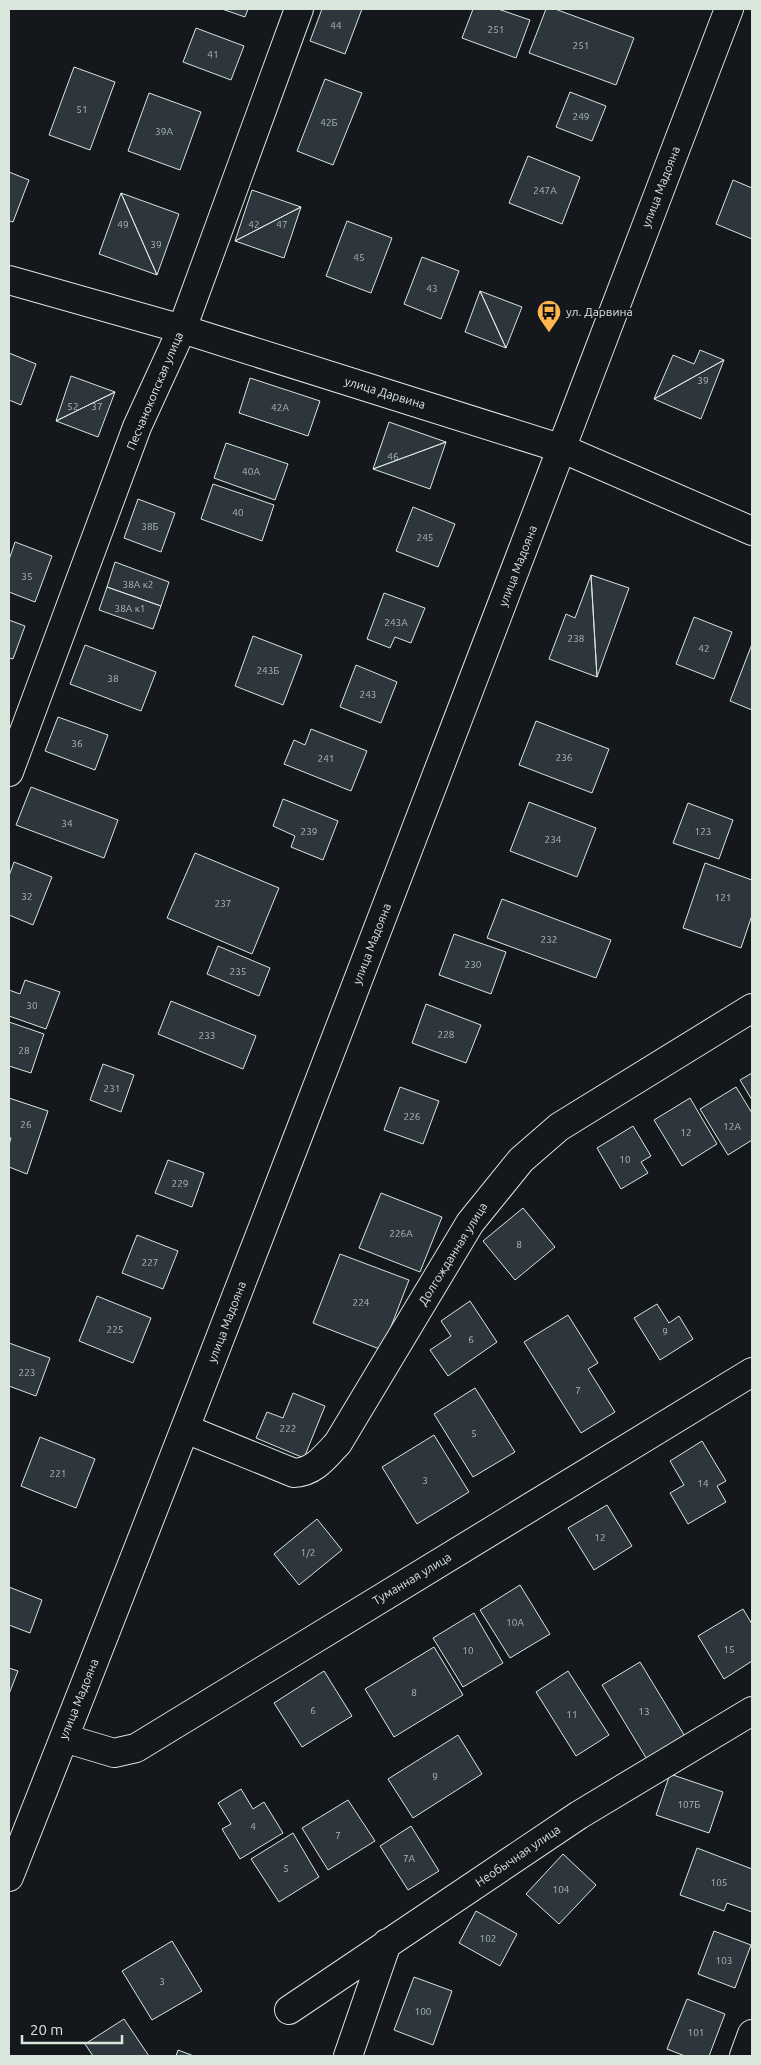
<svg xmlns="http://www.w3.org/2000/svg" width="761" height="2065" viewBox="0 0 761 2065" font-family="Ubuntu,sans-serif">
  <rect width="100%" height="100%" fill="#14181c"/>
  <path fill="#2c363c" stroke="#d8e6dc" d="M 222,9 L 248,9 L 245,17 Z
    M 322,9 L 362,9 L 345,54 L 310,41 Z
    M 473,9 L 498,9 L 530,20 L 516,58 L 462,38 Z
    M 546,9 L 555,9 L 634,38 L 616,85 L 529,53 Z
    M 196,28 L 244,46 L 231,80 L 183,62 Z
    M 74,67 L 115,82 L 90,150 L 49,135 Z
    M 325,79 L 362,93 L 333,165 L 297,151 Z
    M 570,92 L 606,106 L 592,141 L 556,127 Z
    M 149,93 L 201,112 L 180,170 L 128,151 Z
    M 528,156 L 580,177 L 562,224 L 509,203 Z
    M 9,172 L 29,180 L 13,222 L 9,221 Z
    M 733,180 L 752,188 L 752,239 L 716,224 Z
    M 252,190 L 301,207 L 235,241 Z
    M 121,193 L 179,214 L 157,275 Z
    M 121,193 L 157,275 L 99,254 Z
    M 301,207 L 284,258 L 235,241 Z
    M 347,221 L 392,238 L 371,293 L 326,276 Z
    M 422,257 L 459,271 L 441,319 L 404,304 Z
    M 480,291 L 506,348 L 465,332 Z
    M 480,291 L 522,307 L 506,348 Z
    M 700,350 L 724,360 L 654,399 L 673,355 L 694,364 Z
    M 9,353 L 36,364 L 21,405 L 9,400 Z
    M 724,360 L 701,419 L 654,399 Z
    M 71,376 L 115,392 L 56,421 Z
    M 250,378 L 320,401 L 308,436 L 239,413 Z
    M 115,392 L 98,437 L 56,421 Z
    M 389,422 L 446,442 L 373,469 Z
    M 446,442 L 430,489 L 373,469 Z
    M 226,443 L 288,464 L 275,500 L 214,478 Z
    M 213,484 L 274,505 L 262,541 L 201,519 Z
    M 138,499 L 175,513 L 161,552 L 124,538 Z
    M 413,507 L 455,524 L 438,567 L 396,551 Z
    M 15,542 L 52,556 L 35,602 L 9,592 L 9,560 Z
    M 115,562 L 169,582 L 161,606 L 107,587 Z
    M 591,575 L 597,677 L 549,659 L 566,614 L 575,618 Z
    M 591,575 L 629,588 L 597,677 Z
    M 107,587 L 161,606 L 153,629 L 99,610 Z
    M 384,593 L 425,608 L 411,643 L 395,637 L 390,648 L 367,639 Z
    M 694,617 L 732,632 L 714,679 L 676,664 Z
    M 9,620 L 25,626 L 13,659 L 9,658 Z
    M 253,636 L 302,655 L 283,705 L 235,686 Z
    M 752,644 L 752,710 L 730,701 Z
    M 85,645 L 156,672 L 141,711 L 70,684 Z
    M 356,665 L 397,682 L 381,723 L 340,707 Z
    M 58,717 L 108,735 L 95,770 L 45,751 Z
    M 536,721 L 609,749 L 592,793 L 519,765 Z
    M 311,729 L 367,751 L 351,791 L 284,764 L 294,740 L 305,745 Z
    M 31,787 L 118,820 L 104,858 L 16,825 Z
    M 283,799 L 338,821 L 323,860 L 291,847 L 295,836 L 273,826 Z
    M 529,802 L 596,828 L 577,877 L 510,851 Z
    M 688,803 L 733,820 L 719,859 L 673,843 Z
    M 195,853 L 279,888 L 252,954 L 167,918 Z
    M 14,862 L 52,877 L 33,925 L 9,915 L 9,876 Z
    M 705,863 L 752,880 L 752,915 L 741,948 L 683,928 Z
    M 502,899 L 611,940 L 596,978 L 487,938 Z
    M 454,934 L 506,952 L 491,994 L 439,975 Z
    M 218,946 L 270,968 L 259,996 L 207,974 Z
    M 25,980 L 60,992 L 46,1029 L 9,1016 L 9,990 L 20,994 Z
    M 171,1001 L 256,1036 L 243,1069 L 158,1034 Z
    M 426,1004 L 481,1025 L 466,1063 L 412,1043 Z
    M 9,1022 L 44,1034 L 31,1073 L 9,1066 Z
    M 103,1064 L 134,1075 L 121,1112 L 90,1100 Z
    M 752,1073 L 752,1100 L 740,1080 Z
    M 400,1087 L 439,1101 L 423,1144 L 384,1130 Z
    M 736,1087 L 752,1113 L 752,1140 L 728,1155 L 700,1109 Z
    M 9,1098 L 48,1111 L 27,1174 L 9,1167 L 9,1145 L 11,1138 L 9,1137 Z
    M 690,1098 L 717,1144 L 682,1166 L 654,1120 Z
    M 633,1126 L 651,1156 L 641,1162 L 648,1173 L 621,1189 L 597,1148 Z
    M 168,1160 L 204,1173 L 192,1207 L 155,1193 Z
    M 381,1193 L 442,1217 L 420,1272 L 359,1248 Z
    M 523,1208 L 555,1247 L 515,1280 L 483,1241 Z
    M 137,1235 L 178,1251 L 163,1289 L 122,1273 Z
    M 340,1254 L 409,1280 L 382,1350 L 313,1323 Z
    M 97,1296 L 151,1318 L 133,1363 L 79,1341 Z
    M 470,1301 L 497,1342 L 448,1376 L 430,1350 L 451,1336 L 441,1321 Z
    M 657,1304 L 669,1323 L 679,1316 L 693,1339 L 660,1360 L 634,1318 Z
    M 568,1315 L 598,1363 L 588,1369 L 615,1412 L 581,1433 L 524,1342 Z
    M 9,1343 L 50,1358 L 36,1396 L 9,1386 Z
    M 475,1388 L 515,1452 L 473,1477 L 434,1414 Z
    M 293,1393 L 325,1406 L 304,1458 L 256,1438 L 267,1412 L 283,1418 Z
    M 434,1435 L 469,1492 L 417,1524 L 382,1467 Z
    M 40,1437 L 95,1459 L 76,1508 L 21,1486 Z
    M 702,1441 L 726,1481 L 717,1486 L 726,1502 L 688,1524 L 670,1493 L 684,1485 L 670,1461 Z
    M 607,1505 L 632,1546 L 594,1570 L 568,1528 Z
    M 317,1519 L 342,1550 L 299,1585 L 274,1554 Z
    M 520,1585 L 550,1634 L 510,1658 L 480,1610 Z
    M 9,1587 L 42,1600 L 30,1633 L 9,1625 Z
    M 743,1609 L 752,1624 L 752,1661 L 724,1679 L 698,1636 Z
    M 474,1613 L 503,1663 L 463,1687 L 433,1638 Z
    M 434,1647 L 463,1695 L 394,1737 L 365,1689 Z
    M 640,1662 L 686,1738 L 648,1761 L 602,1685 Z
    M 9,1668 L 18,1671 L 9,1694 Z
    M 324,1671 L 352,1716 L 302,1747 L 274,1703 Z
    M 568,1671 L 609,1735 L 576,1756 L 536,1692 Z
    M 458,1735 L 482,1774 L 413,1818 L 388,1779 Z
    M 670,1774 L 723,1792 L 709,1833 L 656,1815 Z
    M 241,1789 L 253,1809 L 264,1802 L 283,1833 L 240,1859 L 222,1829 L 231,1824 L 218,1803 Z
    M 348,1800 L 375,1841 L 328,1870 L 302,1828 Z
    M 411,1826 L 439,1871 L 408,1890 L 380,1846 Z
    M 293,1833 L 319,1877 L 279,1902 L 251,1859 Z
    M 697,1848 L 752,1869 L 752,1912 L 727,1903 L 724,1911 L 680,1895 Z
    M 563,1854 L 596,1885 L 559,1924 L 526,1894 Z
    M 476,1911 L 517,1934 L 500,1966 L 459,1943 Z
    M 714,1931 L 751,1945 L 735,1988 L 698,1974 Z
    M 172,1941 L 202,1991 L 152,2020 L 122,1971 Z
    M 414,1977 L 452,1991 L 433,2045 L 394,2030 Z
    M 687,1999 L 725,2014 L 709,2056 L 685,2056 L 667,2049 Z
    M 124,2019 L 149,2056 L 93,2056 L 85,2044 Z
    M 178,2050 L 194,2056 L 176,2056 Z"/>
  <g fill="none" stroke-linecap="round" stroke-linejoin="round">
    <defs>
      <path id="minor" d="M 9,280 L 182,329 L 563,449 L 752,531
        M 9,772 L 137,427 L 182,329 L 299,9
        M 186,1429 L 294,1473 C 314,1472 325,1457 338,1443 L 470,1223 L 521,1160 L 559,1127 L 752,1008
        M 64,1738 L 114,1753 L 136,1748 L 752,1372
        M 9,1877 C 255,1256 491,632 729,9
        M 289,2010 L 579,1815 L 752,1711
        M 348,2056 L 387,1943
        M 744,2056 L 752,2034"/>
    </defs>
    <use href="#minor" stroke="#d8e6dc" stroke-width="30"/>
    <use href="#minor" stroke="#14181c" stroke-width="28"/>
  </g>
  <defs>
    <symbol id="bus-pin" viewBox="-11 -11 22 30"><path d="M0 17L-7.5 6A9.5 9.5 0 1 1 7.5 6Z" fill="#ffb74d" stroke="#14181c"/><path d="M-5-6H5V4H4V6H2V4H-2V6H-4V4H-5ZM-3.5-4V0h7V-4ZM-3.5 1.2v1.5H-2V1.2ZM2 1.2v1.5H3.5V1.2Z" fill="#111"/></symbol>
  </defs>
  <g fill-rule="evenodd">
    <use href="#bus-pin" x="535" y="298" width="28" height="38"/>
  </g>
  <g text-anchor="middle" stroke-width="4" stroke-linejoin="round" paint-order="stroke">
    <g font-size="10" fill="#adbab4">
      <text x="336" y="29">44</text>
      <text x="496" y="33">251</text>
      <text x="581" y="49">251</text>
      <text x="213" y="58">41</text>
      <text x="82" y="113">51</text>
      <text x="581" y="120">249</text>
      <text x="329" y="126">42Б</text>
      <text x="164" y="135">39А</text>
      <text x="545" y="194">247А</text>
      <text x="123" y="228">49</text>
      <text x="254" y="228">42</text>
      <text x="282" y="228">47</text>
      <text x="156" y="248">39</text>
      <text x="359" y="261">45</text>
      <text x="432" y="292">43</text>
      <text x="703" y="384">39</text>
      <text x="73" y="410">52</text>
      <text x="97" y="410">37</text>
      <text x="280" y="411">42А</text>
      <text x="393" y="460">46</text>
      <text x="251" y="475">40А</text>
      <text x="238" y="516">40</text>
      <text x="150" y="530">38Б</text>
      <text x="425" y="541">245</text>
      <text x="27" y="580">35</text>
      <text x="138" y="588">38А к2</text>
      <text x="130" y="612">38А к1</text>
      <text x="396" y="626">243А</text>
      <text x="576" y="642">238</text>
      <text x="704" y="652">42</text>
      <text x="268" y="674">243Б</text>
      <text x="113" y="682">38</text>
      <text x="368" y="698">243</text>
      <text x="77" y="747">36</text>
      <text x="564" y="761">236</text>
      <text x="326" y="762">241</text>
      <text x="67" y="827">34</text>
      <text x="309" y="835">239</text>
      <text x="703" y="835">123</text>
      <text x="553" y="843">234</text>
      <text x="27" y="900">32</text>
      <text x="723" y="901">121</text>
      <text x="223" y="907">237</text>
      <text x="549" y="943">232</text>
      <text x="473" y="968">230</text>
      <text x="238" y="975">235</text>
      <text x="32" y="1009">30</text>
      <text x="446" y="1038">228</text>
      <text x="207" y="1039">233</text>
      <text x="24" y="1054">28</text>
      <text x="112" y="1092">231</text>
      <text x="412" y="1120">226</text>
      <text x="26" y="1128">26</text>
      <text x="732" y="1130">12А</text>
      <text x="686" y="1136">12</text>
      <text x="625" y="1163">10</text>
      <text x="180" y="1187">229</text>
      <text x="401" y="1237">226А</text>
      <text x="519" y="1248">8</text>
      <text x="150" y="1266">227</text>
      <text x="361" y="1306">224</text>
      <text x="115" y="1333">225</text>
      <text x="665" y="1335">9</text>
      <text x="471" y="1343">6</text>
      <text x="27" y="1376">223</text>
      <text x="578" y="1394">7</text>
      <text x="288" y="1432">222</text>
      <text x="474" y="1437">5</text>
      <text x="58" y="1477">221</text>
      <text x="425" y="1484">3</text>
      <text x="703" y="1487">14</text>
      <text x="600" y="1541">12</text>
      <text x="308" y="1556">1/2</text>
      <text x="515" y="1626">10А</text>
      <text x="729" y="1653">15</text>
      <text x="468" y="1654">10</text>
      <text x="414" y="1696">8</text>
      <text x="313" y="1714">6</text>
      <text x="644" y="1715">13</text>
      <text x="572" y="1718">11</text>
      <text x="435" y="1780">9</text>
      <text x="689" y="1808">107Б</text>
      <text x="253" y="1830">4</text>
      <text x="338" y="1839">7</text>
      <text x="409" y="1862">7А</text>
      <text x="286" y="1872">5</text>
      <text x="719" y="1886">105</text>
      <text x="561" y="1893">104</text>
      <text x="488" y="1942">102</text>
      <text x="724" y="1964">103</text>
      <text x="162" y="1985">3</text>
      <text x="423" y="2015">100</text>
      <text x="696" y="2036">101</text>
    </g>
    <g font-size="12" fill="#d8e6dc" stroke="#14181c">
      <text transform="translate(661 187) rotate(-69)" y="4">улица Мадояна</text>
      <text transform="translate(155 391) rotate(-67)" y="4">Песчанокопская улица</text>
      <text transform="translate(385 393) rotate(17)" y="4">улица Дарвина</text>
      <text transform="translate(518 566) rotate(-69)" y="4">улица Мадояна</text>
      <text transform="translate(372 944) rotate(-69)" y="4">улица Мадояна</text>
      <text transform="translate(453 1254) rotate(-58)" y="4">Долгожданная улица</text>
      <text transform="translate(227 1322) rotate(-69)" y="4">улица Мадояна</text>
      <text transform="translate(412 1579) rotate(-31)" y="4">Туманная улица</text>
      <text transform="translate(79 1699) rotate(-68)" y="4">улица Мадояна</text>
      <text transform="translate(518 1856) rotate(-34)" y="4">Необычная улица</text>
    </g>
    <g font-size="12" fill="#d8e6dc" stroke="#14181c" text-anchor="start">
      <text x="566" y="316">ул. Дарвина</text>
    </g>
  </g>
  <rect width="761" height="2065" fill="none" stroke="#d8e6dc" stroke-width="20"/>
  <path d="M22 2035v8h100v-8" fill="none" stroke="#d8e6dc" stroke-width="2.5"/>
  <text x="30" y="2035" font-size="15" fill="#d8e6dc" stroke="#14181c" stroke-width="4" paint-order="stroke">20 m</text>
</svg>
